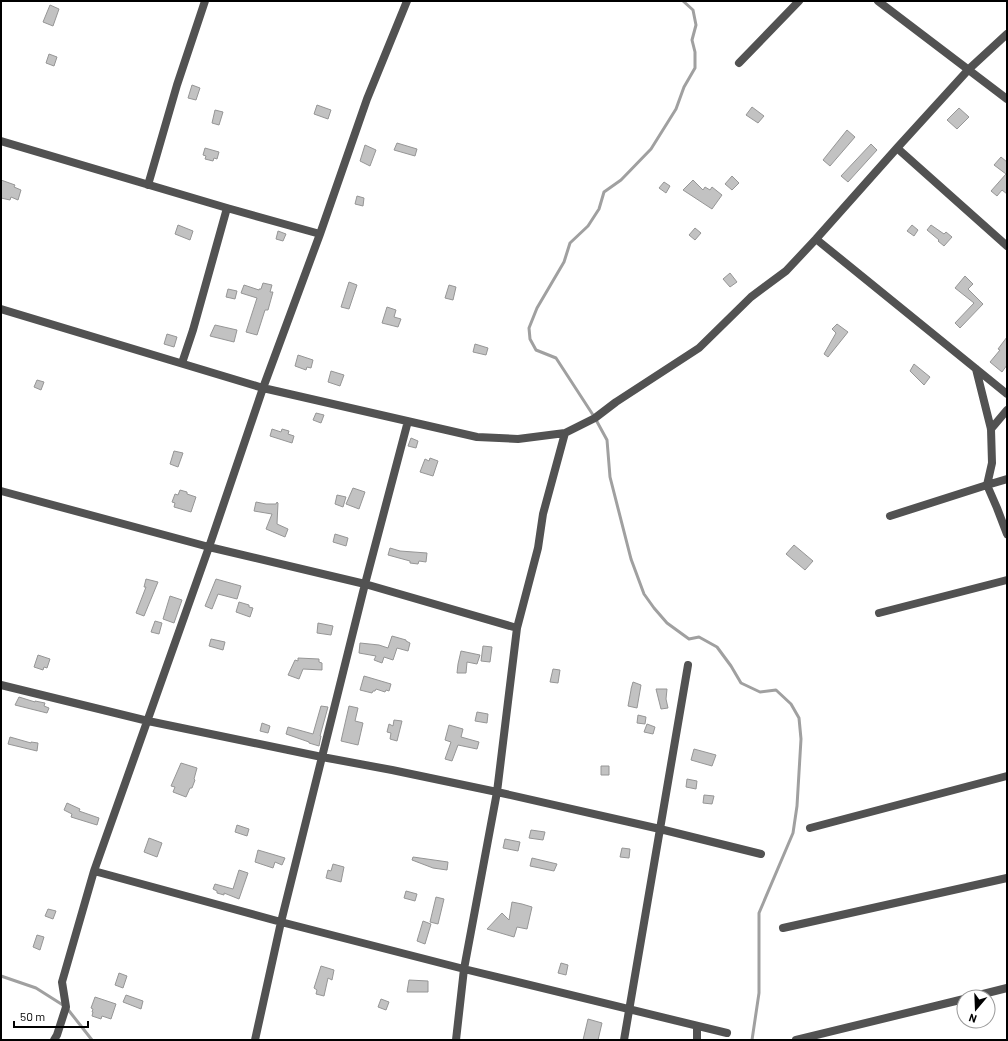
<svg xmlns="http://www.w3.org/2000/svg" width="1008" height="1041" viewBox="0 0 1008 1041" font-family="Barlow,sans-serif">
  <rect width="100%" height="100%" fill="#fff"/>
  <g fill="none" stroke-linecap="round" stroke-linejoin="round">
    <path stroke="#a0a0a0" stroke-width="3" d="M 683,1 L 693,10 L 696,25 L 692,40 L 695,52 L 695,68 L 684,87 L 676,109 L 651,149 L 621,180 L 604,192 L 599,209 L 588,226 L 570,243 L 564,262 L 537,308 L 529,328 L 530,339 L 536,350 L 556,358 L 595,418 L 607,440 L 610,477 L 631,559 L 644,594 L 654,608 L 667,623 L 689,639 L 699,637 L 717,647 L 731,666 L 741,683 L 760,692 L 776,690 L 791,704 L 799,718 L 801,739 L 797,806 L 793,833 L 759,913 L 759,993 L 752,1040
      M 1,976 L 36,988 L 66,1007 L 92,1040"/>
  </g>
  <path fill="#c2c2c2" stroke="#969696" d="M 50,5 L 59,9 L 53,26 L 43,22 Z
    M 49,54 L 57,57 L 54,66 L 46,63 Z
    M 192,85 L 200,88 L 196,100 L 188,98 Z
    M 317,105 L 331,110 L 328,119 L 314,114 Z
    M 752,107 L 764,116 L 758,123 L 746,115 Z
    M 959,108 L 969,117 L 957,129 L 947,120 Z
    M 215,110 L 223,112 L 219,125 L 212,123 Z
    M 847,130 L 855,137 L 830,166 L 823,160 Z
    M 397,143 L 417,149 L 415,156 L 394,150 Z
    M 871,144 L 877,150 L 848,182 L 841,176 Z
    M 365,145 L 376,150 L 370,166 L 360,161 Z
    M 205,148 L 219,152 L 217,159 L 214,158 L 213,161 L 205,159 L 206,156 L 203,155 Z
    M 1001,157 L 1007,162 L 1007,194 L 1002,190 L 997,196 L 991,191 L 1006,174 L 994,165 Z
    M 732,176 L 739,183 L 732,190 L 725,184 Z
    M 1,180 L 15,185 L 14,187 L 21,190 L 18,200 L 11,197 L 10,200 L 1,198 Z
    M 693,180 L 703,190 L 705,187 L 710,190 L 712,187 L 722,195 L 712,209 L 683,190 Z
    M 664,182 L 670,186 L 666,193 L 659,188 Z
    M 357,196 L 364,198 L 363,206 L 355,204 Z
    M 178,225 L 193,231 L 190,240 L 175,234 Z
    M 912,225 L 918,230 L 914,236 L 907,231 Z
    M 931,225 L 944,234 L 946,232 L 952,237 L 944,246 L 938,241 L 939,240 L 927,230 Z
    M 695,228 L 701,233 L 695,240 L 689,235 Z
    M 278,231 L 286,234 L 283,241 L 276,239 Z
    M 730,273 L 737,282 L 730,287 L 723,279 Z
    M 965,276 L 973,284 L 968,289 L 983,304 L 960,328 L 955,323 L 974,303 L 955,288 Z
    M 349,282 L 357,285 L 349,309 L 341,307 Z
    M 263,283 L 272,285 L 270,292 L 273,292 L 268,310 L 265,310 L 257,335 L 246,332 L 257,298 L 241,293 L 244,285 L 259,290 L 259,289 L 261,289 Z
    M 449,285 L 456,287 L 453,300 L 445,298 Z
    M 228,289 L 237,291 L 235,299 L 226,297 Z
    M 387,307 L 396,310 L 394,317 L 401,319 L 398,327 L 382,323 Z
    M 837,324 L 848,332 L 828,357 L 824,354 L 836,333 L 832,329 Z
    M 215,325 L 237,330 L 234,342 L 210,336 Z
    M 167,334 L 177,337 L 174,347 L 164,344 Z
    M 1007,337 L 1007,365 L 1002,372 L 990,362 L 1000,350 L 998,349 Z
    M 475,344 L 488,348 L 486,355 L 473,352 Z
    M 298,355 L 313,360 L 311,368 L 307,367 L 306,370 L 295,366 Z
    M 914,364 L 930,377 L 924,385 L 910,371 Z
    M 331,371 L 344,375 L 340,386 L 328,382 Z
    M 37,380 L 44,382 L 41,390 L 34,387 Z
    M 316,413 L 324,415 L 321,423 L 313,420 Z
    M 272,429 L 281,432 L 282,429 L 289,431 L 288,434 L 294,436 L 292,443 L 270,436 Z
    M 411,438 L 418,441 L 416,448 L 408,446 Z
    M 174,451 L 183,453 L 178,467 L 170,464 Z
    M 430,458 L 438,461 L 433,476 L 420,472 L 425,459 L 429,461 Z
    M 353,488 L 365,492 L 359,509 L 346,504 Z
    M 180,490 L 187,492 L 187,494 L 196,497 L 191,512 L 174,507 L 175,503 L 172,502 L 175,494 L 178,495 Z
    M 337,495 L 346,497 L 343,507 L 335,504 Z
    M 256,502 L 266,504 L 276,504 L 277,502 L 278,503 L 277,524 L 288,529 L 285,537 L 266,529 L 272,514 L 254,511 Z
    M 335,534 L 348,538 L 346,546 L 333,542 Z
    M 794,545 L 813,561 L 805,570 L 786,554 Z
    M 390,548 L 400,551 L 427,553 L 426,562 L 419,561 L 418,564 L 410,563 L 410,561 L 388,555 Z
    M 146,579 L 158,582 L 144,616 L 136,613 L 146,587 L 144,587 Z
    M 216,579 L 241,586 L 237,599 L 218,594 L 212,609 L 205,606 Z
    M 170,596 L 182,600 L 174,623 L 163,619 Z
    M 239,602 L 249,605 L 249,607 L 253,608 L 250,617 L 236,612 Z
    M 155,621 L 162,623 L 159,634 L 151,632 Z
    M 318,623 L 333,626 L 331,635 L 317,633 Z
    M 392,636 L 406,640 L 406,641 L 410,643 L 408,651 L 397,648 L 393,660 L 384,657 L 382,663 L 374,660 L 376,656 L 359,653 L 360,643 L 379,645 L 388,648 Z
    M 211,639 L 225,642 L 223,650 L 209,646 Z
    M 483,646 L 492,647 L 490,662 L 481,661 Z
    M 461,651 L 480,655 L 477,664 L 467,662 L 466,673 L 457,673 L 458,664 Z
    M 38,655 L 50,659 L 47,668 L 44,667 L 43,670 L 34,667 Z
    M 298,658 L 319,659 L 319,662 L 322,663 L 322,670 L 303,669 L 299,679 L 288,675 L 295,660 L 298,661 Z
    M 553,669 L 560,670 L 558,683 L 550,682 Z
    M 364,676 L 391,684 L 389,691 L 386,690 L 385,692 L 376,689 L 375,691 L 373,691 L 372,693 L 360,690 Z
    M 633,682 L 641,685 L 637,708 L 628,706 L 631,690 L 631,689 Z
    M 656,689 L 667,689 L 666,699 L 668,708 L 661,709 Z
    M 19,697 L 35,702 L 35,701 L 45,703 L 44,706 L 49,708 L 47,713 L 15,705 Z
    M 321,706 L 328,707 L 320,736 L 321,736 L 319,746 L 309,743 L 309,742 L 286,734 L 288,727 L 313,734 Z
    M 349,706 L 358,708 L 355,721 L 363,723 L 358,745 L 341,741 Z
    M 477,712 L 488,714 L 487,723 L 475,721 Z
    M 638,715 L 646,717 L 645,724 L 637,723 Z
    M 394,720 L 402,721 L 397,741 L 390,739 L 391,733 L 387,732 L 389,724 L 393,726 Z
    M 262,723 L 270,726 L 268,733 L 260,731 Z
    M 647,724 L 655,727 L 653,734 L 644,732 Z
    M 449,725 L 463,729 L 461,737 L 479,742 L 477,749 L 458,745 L 452,761 L 445,759 L 451,742 L 445,740 Z
    M 10,737 L 31,743 L 31,742 L 38,743 L 37,751 L 8,744 Z
    M 694,749 L 716,755 L 712,766 L 691,760 Z
    M 181,763 L 197,768 L 194,779 L 195,780 L 192,788 L 190,788 L 186,797 L 173,792 L 175,787 L 171,786 Z
    M 601,766 L 609,766 L 609,775 L 601,775 Z
    M 687,779 L 697,781 L 696,789 L 686,787 Z
    M 704,795 L 714,796 L 712,804 L 703,803 Z
    M 67,803 L 80,809 L 79,811 L 99,818 L 97,825 L 71,817 L 72,814 L 64,810 Z
    M 237,825 L 249,829 L 247,836 L 235,832 Z
    M 531,830 L 545,832 L 543,840 L 529,838 Z
    M 149,838 L 162,843 L 157,857 L 144,852 Z
    M 505,839 L 520,842 L 518,851 L 503,848 Z
    M 622,848 L 630,849 L 629,858 L 620,857 Z
    M 258,850 L 285,858 L 282,865 L 275,862 L 273,868 L 255,862 Z
    M 413,857 L 448,862 L 447,870 L 433,868 L 412,860 Z
    M 532,858 L 557,864 L 554,871 L 530,866 Z
    M 333,864 L 344,867 L 341,882 L 326,878 L 328,870 L 331,871 Z
    M 239,870 L 248,873 L 239,899 L 224,893 L 224,895 L 217,893 L 217,891 L 213,889 L 215,884 L 233,889 Z
    M 406,891 L 417,894 L 415,901 L 404,898 Z
    M 436,897 L 444,899 L 438,924 L 430,922 Z
    M 512,902 L 522,904 L 532,907 L 527,929 L 517,927 L 514,937 L 487,929 L 502,913 L 509,920 Z
    M 48,909 L 56,911 L 53,919 L 45,916 Z
    M 423,921 L 431,924 L 425,944 L 417,941 Z
    M 37,935 L 44,937 L 40,950 L 33,947 Z
    M 561,963 L 568,965 L 566,975 L 558,973 Z
    M 321,966 L 334,970 L 332,980 L 328,978 L 324,996 L 316,994 L 317,990 L 314,988 Z
    M 119,973 L 127,976 L 123,988 L 115,985 Z
    M 409,980 L 428,981 L 428,992 L 407,992 Z
    M 126,995 L 143,1001 L 141,1009 L 123,1002 Z
    M 95,997 L 116,1004 L 111,1019 L 102,1016 L 101,1019 L 92,1016 L 93,1012 L 92,1012 L 93,1009 L 91,1008 Z
    M 381,999 L 389,1002 L 386,1010 L 378,1007 Z
    M 588,1019 L 602,1023 L 598,1040 L 583,1040 Z"/>
  <g fill="none" stroke-linecap="round" stroke-linejoin="round">
    <path stroke="#525252" stroke-width="8" d="M 878,1 L 1007,99
      M 739,63 L 799,1
      M 1,141 L 227,208 L 320,234
      M 897,148 L 1007,246
      M 148,185 L 177,85 L 205,1
      M 816,239 L 1007,394
      M 1,309 L 263,388 L 477,437 L 518,439 L 565,433 L 595,418 L 616,402 L 699,348 L 751,297 L 786,271 L 816,239 L 897,148 L 969,69 L 1007,34
      M 182,363 L 193,330 L 227,208
      M 976,369 L 991,429 L 992,463 L 987,485 L 997,508 L 1007,534
      M 991,429 L 1007,410
      M 1,491 L 209,547 L 365,584 L 517,628
      M 890,516 L 987,485 L 1007,479
      M 879,613 L 1007,580
      M 1,685 L 148,721 L 322,757 L 392,770 L 497,792 L 660,829 L 761,854
      M 810,828 L 1007,776
      M 94,871 L 281,922 L 464,969 L 727,1033
      M 783,928 L 1007,878
      M 971,997 L 1007,988
      M 697,1026 L 697,1040
      M 54,1040 L 57,1035 L 66,1007 L 62,982 L 94,871 L 209,547 L 263,388 L 320,234 L 367,99 L 407,1
      M 255,1040 L 281,922 L 365,584 L 408,421
      M 456,1040 L 464,969 L 497,792 L 517,628 L 538,548 L 543,514 L 565,433
      M 624,1040 L 688,665
      M 796,1040 L 964,999"/>
  </g>
  <rect width="1008" height="1041" fill="none" stroke="#000000" stroke-width="4"/>
  <g transform="translate(976 1009) rotate(199)"><circle r="19" fill="#ffffff" stroke="#999999"/>
  <path d="M0-3L7 15L0 10L-7 15Z" fill="#000000"/>
  <text y="-6" font-size="11" font-weight="bold" text-anchor="middle" fill="#000000">N</text>
  </g>
  <path d="M14 1021v6h74v-6" fill="none" stroke="#000000" stroke-width="2"/>
  <text x="20" y="1021" font-size="12" fill="#000000" stroke="#ffffff" stroke-width="3" paint-order="stroke">50 m</text>
</svg>
